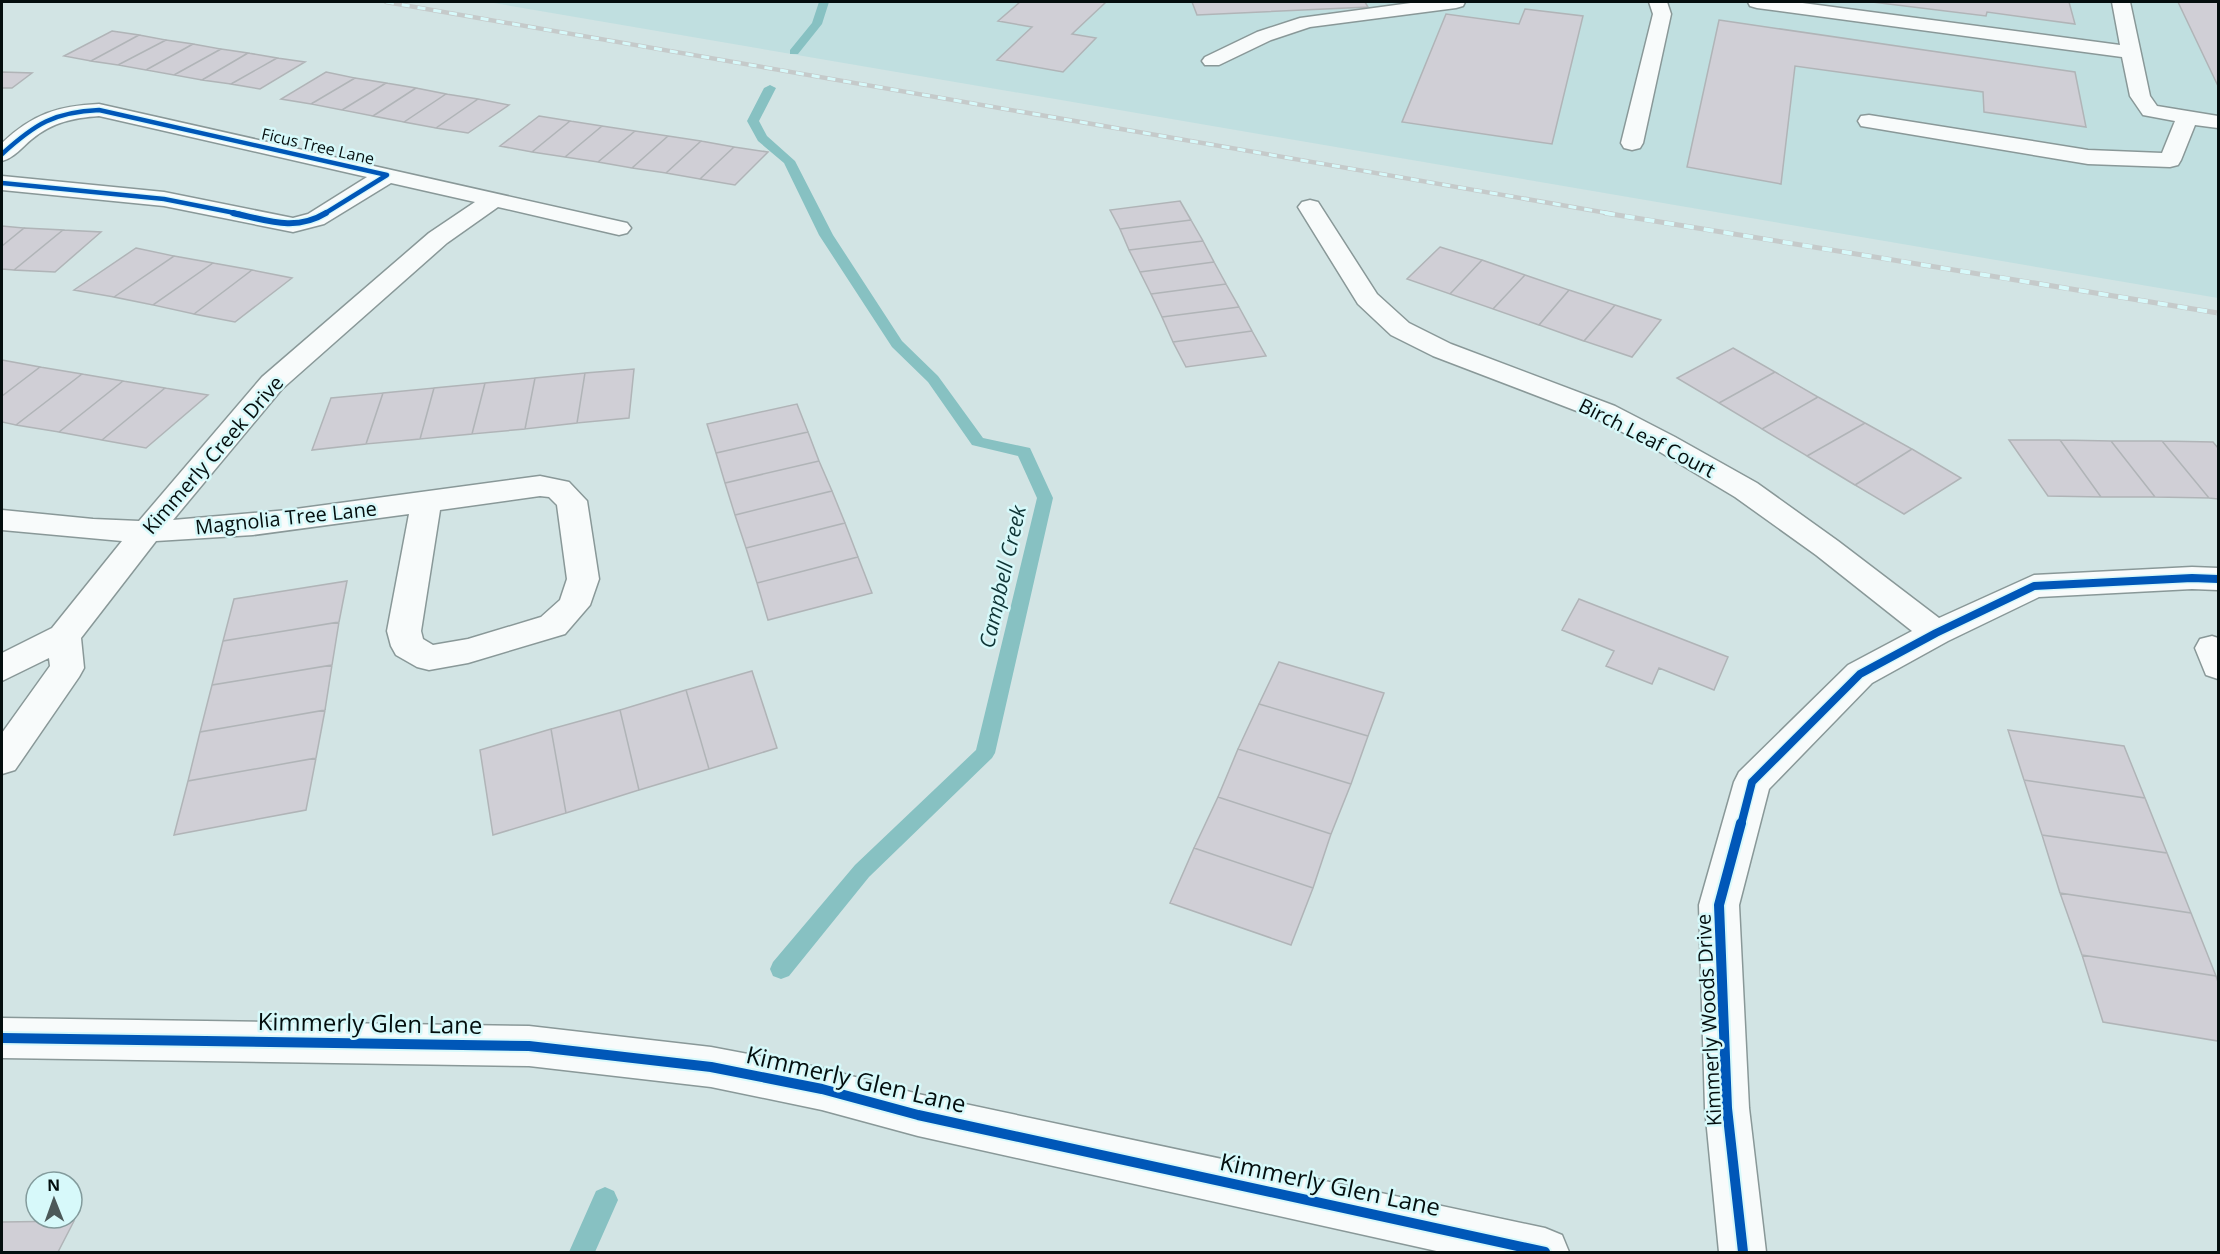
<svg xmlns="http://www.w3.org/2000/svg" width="2220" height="1254" viewBox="0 0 2220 1254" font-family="'Open Sans',sans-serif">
  <rect width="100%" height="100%" fill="#d2e4e4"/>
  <path fill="#c0dfe0" d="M 488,2 L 2218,2 L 2218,298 Z"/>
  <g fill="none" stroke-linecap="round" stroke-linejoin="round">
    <path fill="#87c1c2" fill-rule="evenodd" d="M 819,2 L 829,2 L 822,24 L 798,54 L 790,54 L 790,50 L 812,23 Z
      M 770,85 L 776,88 L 759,121 L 767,136 L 795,161 L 833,235 L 902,341 L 938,376 L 983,438 L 1030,448 L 1053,498 L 995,753 L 992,758 L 869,877 L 789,976 L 781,979 L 773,976 L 770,969 L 773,962 L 855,865 L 976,750 L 1037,498 L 1018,456 L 972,445 L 928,382 L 892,347 L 819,235 L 784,163 L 758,141 L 747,121 L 764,88 Z
      M 605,1187 L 614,1191 L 618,1200 L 595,1252 L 569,1252 L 596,1191 Z"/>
  </g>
  <path fill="#d0cfd6" stroke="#b0b4b7" stroke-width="1.5" d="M 1020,2 L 1106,2 L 1072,34 L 1096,38 L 1063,72 L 997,60 L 1032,27 L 998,21 Z
    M 1192,2 L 1365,2 L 1368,7 L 1197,15 Z
    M 1872,2 L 2069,2 L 2075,24 L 1987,12 L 1986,16 Z
    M 2178,2 L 2218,2 L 2218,86 Z
    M 1525,9 L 1583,16 L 1552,144 L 1402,122 L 1446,14 L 1519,24 Z
    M 1719,20 L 2075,72 L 2086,127 L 1984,112 L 1983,92 L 1795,66 L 1781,184 L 1687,167 Z
    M 112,31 L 139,35 L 91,61 L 64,56 Z
    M 139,35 L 166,40 L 118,65 L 91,61 Z
    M 166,40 L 193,44 L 146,70 L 118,65 Z
    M 193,44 L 221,49 L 174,75 L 146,70 Z
    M 221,49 L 248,53 L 202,80 L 174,75 Z
    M 248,53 L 277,58 L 231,84 L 202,80 Z
    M 277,58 L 305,62 L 260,89 L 231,84 Z
    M 2,72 L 32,73 L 12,88 L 2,88 Z
    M 326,72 L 355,78 L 311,104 L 281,99 Z
    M 355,78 L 386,83 L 342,110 L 311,104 Z
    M 386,83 L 416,88 L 373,116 L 342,110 Z
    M 416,88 L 446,94 L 404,122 L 373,116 Z
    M 446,94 L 478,99 L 436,128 L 404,122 Z
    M 478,99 L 509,105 L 468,133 L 436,128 Z
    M 539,116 L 570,121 L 532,152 L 500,146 Z
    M 570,121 L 602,126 L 565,157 L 532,152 Z
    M 602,126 L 635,131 L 598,162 L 565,157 Z
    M 635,131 L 668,136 L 632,168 L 598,162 Z
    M 668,136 L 701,141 L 666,173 L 632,168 Z
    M 701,141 L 734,147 L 700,179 L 666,173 Z
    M 734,147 L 768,152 L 735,185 L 700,179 Z
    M 1180,201 L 1191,220 L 1120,229 L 1110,210 Z
    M 1191,220 L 1203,241 L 1129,250 L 1120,229 Z
    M 2,226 L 24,228 L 2,246 Z
    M 24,228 L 63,230 L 14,270 L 2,269 L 2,246 Z
    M 63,230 L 101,232 L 55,272 L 14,270 Z
    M 1203,241 L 1214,262 L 1140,272 L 1129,250 Z
    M 1440,247 L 1482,260 L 1450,294 L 1407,279 Z
    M 136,248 L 174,256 L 114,297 L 74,290 Z
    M 174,256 L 213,263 L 153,305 L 114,297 Z
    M 1482,260 L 1525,275 L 1493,309 L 1450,294 Z
    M 1214,262 L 1226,284 L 1151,294 L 1140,272 Z
    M 213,263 L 252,270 L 194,314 L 153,305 Z
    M 252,270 L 292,278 L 235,322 L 194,314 Z
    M 1525,275 L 1569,290 L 1539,325 L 1493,309 Z
    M 1226,284 L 1239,307 L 1162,317 L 1151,294 Z
    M 1569,290 L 1615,305 L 1584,341 L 1539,325 Z
    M 1615,305 L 1661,320 L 1632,357 L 1584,341 Z
    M 1239,307 L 1252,331 L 1173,342 L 1162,317 Z
    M 1252,331 L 1266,356 L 1186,367 L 1173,342 Z
    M 1733,348 L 1775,372 L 1719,403 L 1677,378 Z
    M 2,360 L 40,367 L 2,396 Z
    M 40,367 L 82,374 L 16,425 L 2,422 L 2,396 Z
    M 634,369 L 629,418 L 577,423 L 585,373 Z
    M 1775,372 L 1818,397 L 1762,429 L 1719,403 Z
    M 585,373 L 577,423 L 525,429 L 535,378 Z
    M 82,374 L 123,381 L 59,432 L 16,425 Z
    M 535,378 L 525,429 L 472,434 L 485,383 Z
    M 123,381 L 165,388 L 102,440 L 59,432 Z
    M 485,383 L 472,434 L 420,439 L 434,388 Z
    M 165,388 L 208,395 L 146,448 L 102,440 Z
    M 434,388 L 420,439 L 366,444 L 383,393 Z
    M 383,393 L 366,444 L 312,450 L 331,398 Z
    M 1818,397 L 1865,423 L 1807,456 L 1762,429 Z
    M 797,404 L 808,432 L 716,453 L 707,424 Z
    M 1865,423 L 1912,449 L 1855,485 L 1807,456 Z
    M 808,432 L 819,461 L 725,483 L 716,453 Z
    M 2009,440 L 2060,440 L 2101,497 L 2048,496 Z
    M 2060,440 L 2111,441 L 2155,497 L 2101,497 Z
    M 2111,441 L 2162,441 L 2209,498 L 2155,497 Z
    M 2162,441 L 2213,442 L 2218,448 L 2218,499 L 2209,498 Z
    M 1912,449 L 1961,478 L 1904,514 L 1855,485 Z
    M 819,461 L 832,491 L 735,515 L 725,483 Z
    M 832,491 L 845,523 L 746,548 L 735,515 Z
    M 845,523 L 858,557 L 757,583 L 746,548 Z
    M 858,557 L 872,593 L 768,620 L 757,583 Z
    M 347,581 L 339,622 L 223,641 L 234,599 Z
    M 1579,599 L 1728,657 L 1714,690 L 1659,668 L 1652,684 L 1606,666 L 1614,651 L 1562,630 Z
    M 339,622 L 332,665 L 212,685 L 223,641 Z
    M 1279,662 L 1384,693 L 1368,736 L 1259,704 Z
    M 332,665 L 325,710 L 200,732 L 212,685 Z
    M 752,671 L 777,748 L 709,769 L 686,690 Z
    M 686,690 L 709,769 L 639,790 L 620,710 Z
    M 1259,704 L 1368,736 L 1351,784 L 1238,749 Z
    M 325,710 L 316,758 L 188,781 L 200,732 Z
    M 620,710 L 639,790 L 566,813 L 551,729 Z
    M 551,729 L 566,813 L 493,835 L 480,750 Z
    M 2008,730 L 2124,746 L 2145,798 L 2024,780 Z
    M 1238,749 L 1351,784 L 1331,834 L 1218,797 Z
    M 316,758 L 306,810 L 174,835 L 188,781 Z
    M 2024,780 L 2145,798 L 2167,853 L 2042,835 Z
    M 1218,797 L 1331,834 L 1313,888 L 1194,848 Z
    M 2042,835 L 2167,853 L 2191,913 L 2060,893 Z
    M 1194,848 L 1313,888 L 1291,945 L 1170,903 Z
    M 2060,893 L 2191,913 L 2216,976 L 2082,955 Z
    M 2082,955 L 2216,976 L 2218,982 L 2218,1041 L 2103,1022 Z
    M 74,1221 L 58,1252 L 2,1252 L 2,1222 Z"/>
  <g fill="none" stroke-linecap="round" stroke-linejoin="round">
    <defs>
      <path id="minor" d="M 1418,2 L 1465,2 L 1463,6 L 1456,8 L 1310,27 L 1271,40 L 1219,65 L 1205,65 L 1202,61 L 1205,57 L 1257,32 L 1300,18 Z
        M 1649,2 L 1667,2 L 1671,14 L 1643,143 L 1640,148 L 1632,150 L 1624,148 L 1621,143 L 1653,14 Z
        M 1748,2 L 1795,2 L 2120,45 L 2112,2 L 2130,2 L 2150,96 L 2157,106 L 2218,116 L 2218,128 L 2195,125 L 2181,160 L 2178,165 L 2170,167 L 2088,164 L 1861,126 L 1858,121 L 1861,116 L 1869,115 L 2088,150 L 2162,153 L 2175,121 L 2143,115 L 2130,96 L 2122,57 L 1757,8 L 1750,6 Z
        M 99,104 L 627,223 L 631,228 L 627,233 L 619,235 L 498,207 L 447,243 L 282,389 L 173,520 L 288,510 L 540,476 L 569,482 L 587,501 L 599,579 L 590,605 L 565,634 L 468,663 L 429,670 L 417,667 L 396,655 L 391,646 L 387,631 L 409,514 L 253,535 L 156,541 L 81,638 L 84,668 L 79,677 L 15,770 L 2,774 L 2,733 L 50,666 L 49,658 L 2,681 L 2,653 L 52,628 L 122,541 L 2,530 L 2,510 L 93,519 L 139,521 L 262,377 L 429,233 L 475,202 L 391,183 L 324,224 L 293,232 L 164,206 L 2,190 L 2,176 L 164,192 L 293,218 L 308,214 L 367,177 L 99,116 C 73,118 53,122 32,139 C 22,147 14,158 2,161 L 2,143 C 33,114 57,106 99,104 ZM 540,496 L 549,497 L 557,505 L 567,579 L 560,600 L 541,617 L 468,639 L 433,645 L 423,639 L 421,631 L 440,510 Z
        M 1310,200 L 1318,202 L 1377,294 L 1409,323 L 1451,344 L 1615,406 L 1675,437 L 1757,483 L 1838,541 L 1939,618 L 2034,575 L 2192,567 L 2218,568 L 2218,590 L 2192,589 L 2039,597 L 1948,641 L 1872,683 L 1769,789 L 1739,905 L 1749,1108 L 1766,1252 L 1719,1252 L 1705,1108 L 1699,905 L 1734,782 L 1739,772 L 1848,665 L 1912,631 L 1816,555 L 1735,497 L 1655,449 L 1595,418 L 1433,356 L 1391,335 L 1358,304 L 1298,207 L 1302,202 Z
        M 2212,636 L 2218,638 L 2218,679 L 2206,675 L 2195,648 L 2200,639 Z
        M 2,1018 L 529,1026 L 711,1047 L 822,1068 L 918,1094 L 1545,1228 L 1562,1235 L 1569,1252 L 1441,1252 L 918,1136 L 822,1110 L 711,1087 L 529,1066 L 2,1058 Z"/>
    </defs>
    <use href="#minor" stroke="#899898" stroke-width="3"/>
    <use href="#minor" fill="#f8fbfb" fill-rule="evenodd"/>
    <defs>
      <path id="rail-far1" d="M 386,2 L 1613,214"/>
      <path id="rail" d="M 1605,213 L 2218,313"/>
    </defs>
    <use href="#rail-far1" stroke="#c5caca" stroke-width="4.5"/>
    <use href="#rail" stroke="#c5caca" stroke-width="5"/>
    <use href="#rail-far1" stroke="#d7f9fa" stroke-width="3" stroke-dasharray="8" stroke-linecap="butt"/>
    <use href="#rail" stroke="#d7f9fa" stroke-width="4" stroke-dasharray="10" stroke-linecap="butt"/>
    <defs>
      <path id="cycleway-far3" d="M 2,154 C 35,124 54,112 99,110 L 387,175 L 324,214
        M 2,183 L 164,199 L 240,214"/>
      <path id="cycleway-far2" d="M 233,213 C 266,220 295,232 326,213"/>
      <path id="cycleway-far1" d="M 1741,825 L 1752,782 L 1860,674 L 1936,633 L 2034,586 L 2192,578 L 2218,579"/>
      <path id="cycleway" d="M 1741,823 L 1719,905 L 1727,1108 L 1743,1252
        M 2,1038 L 529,1046 L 711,1067 L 822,1089 L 918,1115 L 1545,1252"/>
    </defs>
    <use href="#cycleway-far3" stroke="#d7f9fa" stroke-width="7"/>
    <use href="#cycleway-far2" stroke="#d7f9fa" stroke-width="9"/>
    <use href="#cycleway-far1" stroke="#d7f9fa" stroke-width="11"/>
    <use href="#cycleway" stroke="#d7f9fa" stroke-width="14"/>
    <use href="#cycleway-far3" stroke="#0057b8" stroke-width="4.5"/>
    <use href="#cycleway-far2" stroke="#0057b8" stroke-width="6"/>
    <use href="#cycleway-far1" stroke="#0057b8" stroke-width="8"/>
    <use href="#cycleway" stroke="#0057b8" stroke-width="10"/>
  </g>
  <g text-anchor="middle" stroke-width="5" stroke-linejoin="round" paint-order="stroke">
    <g font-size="16" fill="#040e0e" stroke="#d7f9fa">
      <text transform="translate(318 146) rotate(13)" y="6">Ficus Tree Lane</text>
    </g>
    <g font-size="20" fill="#040e0e" stroke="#d7f9fa">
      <text transform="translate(1647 438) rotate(27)" y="7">Birch Leaf Court</text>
      <text transform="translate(213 455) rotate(-49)" y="7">Kimmerly Creek Drive</text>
      <text transform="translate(286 518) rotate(-6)" y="7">Magnolia Tree Lane</text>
      <text transform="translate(1709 1020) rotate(-93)" y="7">Kimmerly Woods Drive</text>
    </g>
    <g font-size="21" font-style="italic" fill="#0e3435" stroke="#d7f9fa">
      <text transform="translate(1003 577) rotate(-77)" y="7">Campbell Creek</text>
    </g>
    <g font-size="24" fill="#040e0e" stroke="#d7f9fa">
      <text transform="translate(370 1024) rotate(1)" y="8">Kimmerly Glen Lane</text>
      <text transform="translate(856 1080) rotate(13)" y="8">Kimmerly Glen Lane</text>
      <text transform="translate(1330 1185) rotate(12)" y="8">Kimmerly Glen Lane</text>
    </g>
  </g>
  <rect width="2220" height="1254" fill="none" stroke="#040e0e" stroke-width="6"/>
  <g transform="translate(54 1200) rotate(359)"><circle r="28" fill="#d7f9fa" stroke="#839b9c" stroke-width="1.5"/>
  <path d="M0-4.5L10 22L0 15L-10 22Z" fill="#4c5959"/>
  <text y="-9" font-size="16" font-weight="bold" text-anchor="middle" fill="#040e0e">N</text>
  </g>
</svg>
